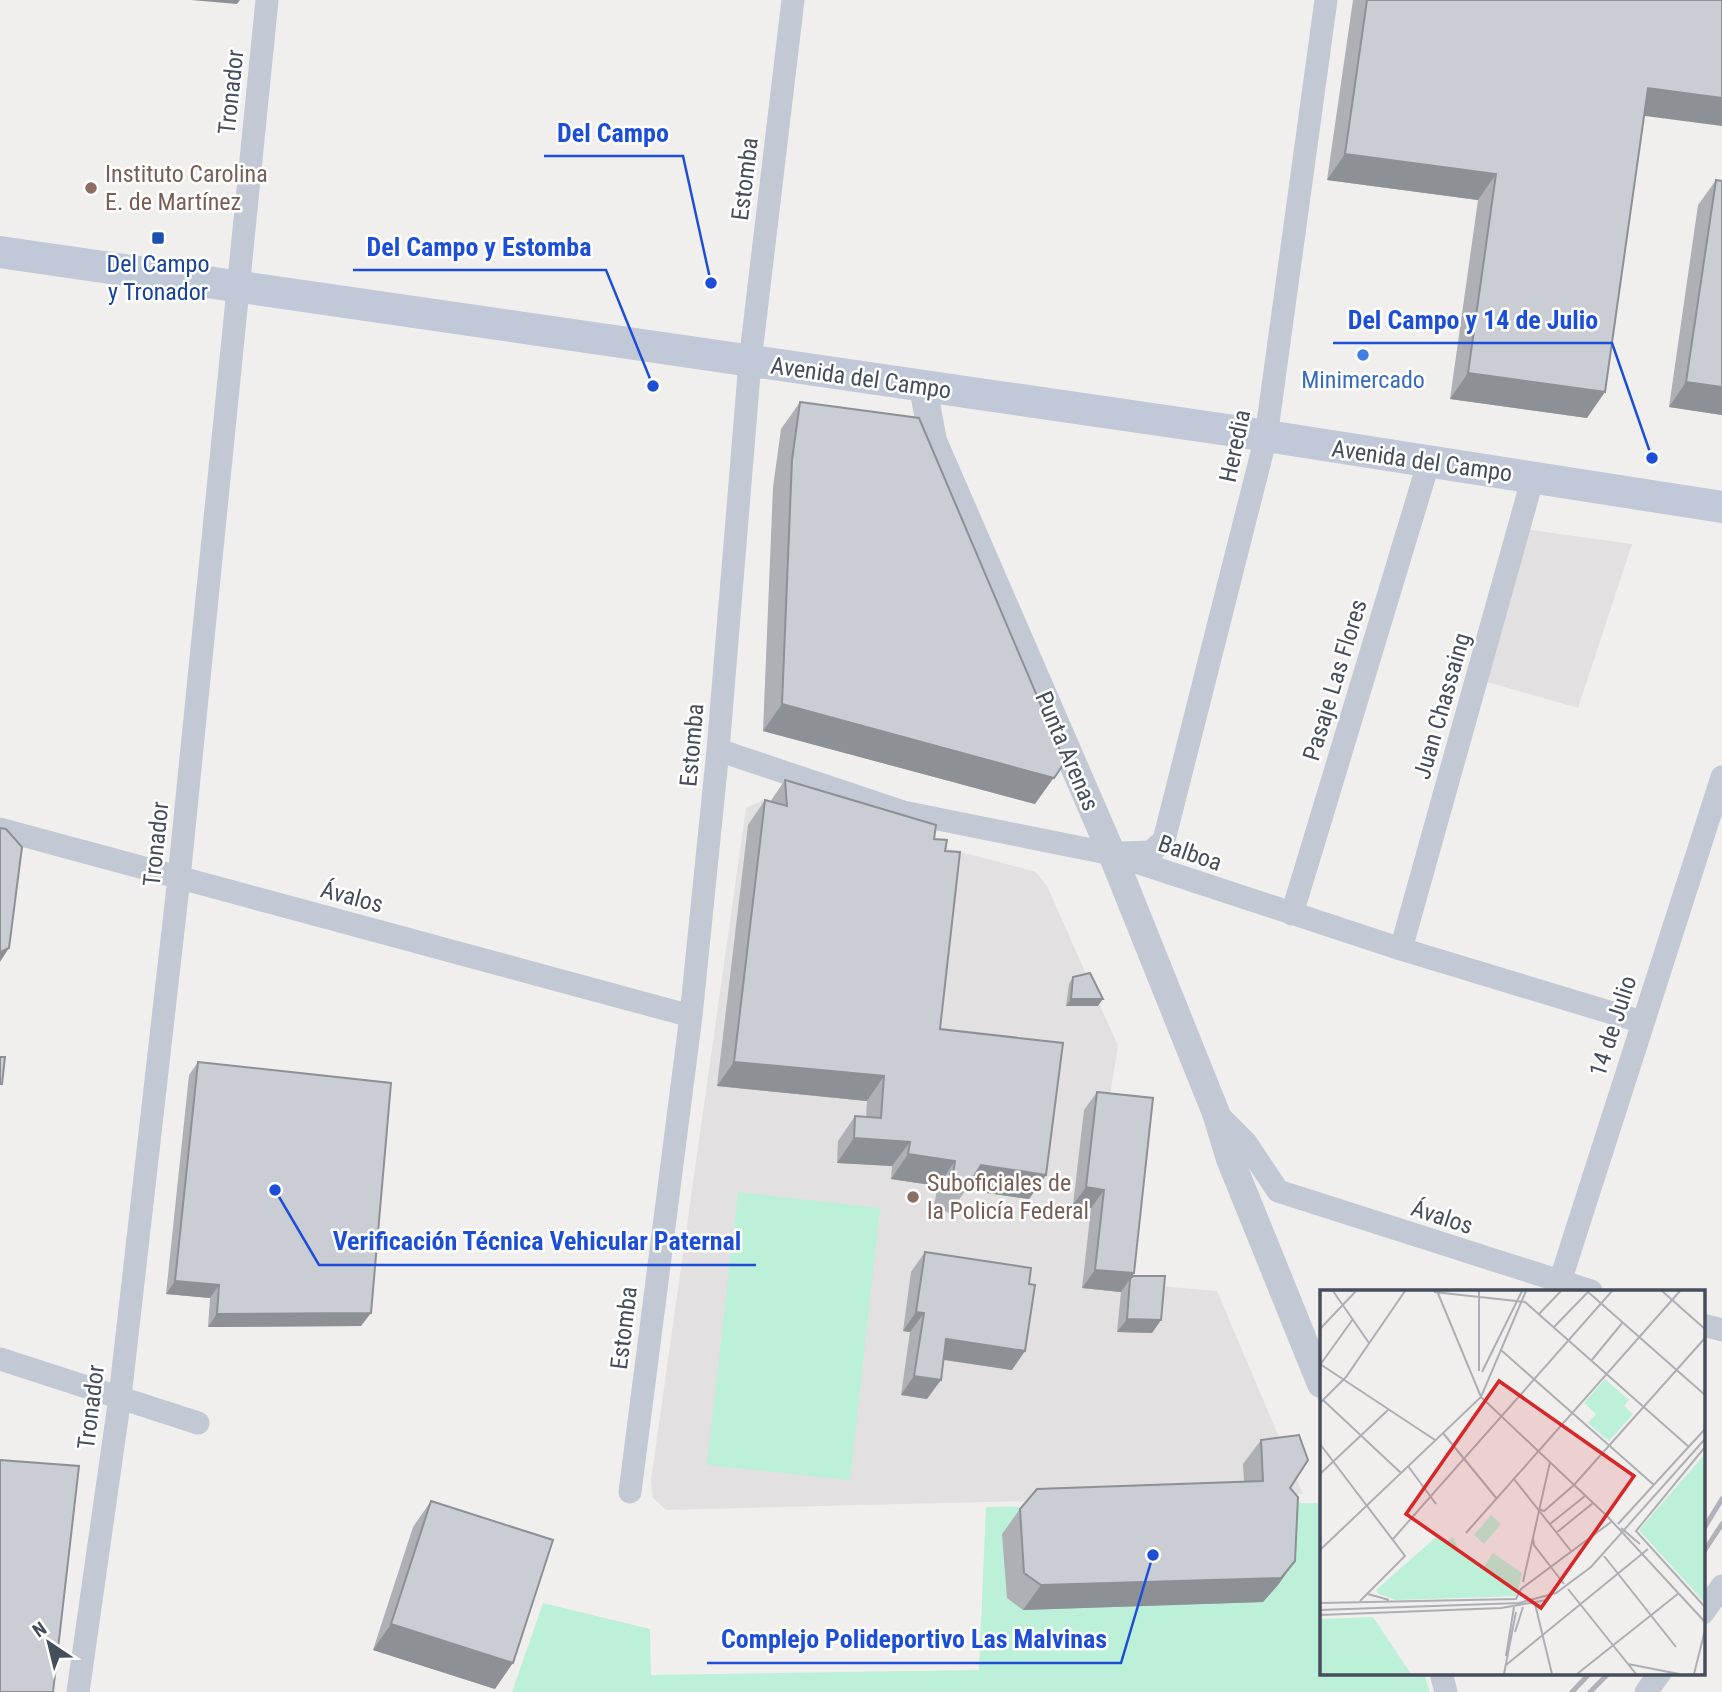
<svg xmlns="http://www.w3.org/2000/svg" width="1722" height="1692" viewBox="0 0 1722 1692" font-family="'Roboto Condensed',sans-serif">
  <rect width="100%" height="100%" fill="#f1efee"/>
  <path fill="#e2e0e0" d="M 1524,529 L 1632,544 L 1578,708 L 1480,680 Z
    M 765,799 L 1036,872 L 1047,886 L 1118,1046 L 1108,1107 L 1125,1283 L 1217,1291 L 1303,1494 L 666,1510 L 653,1498 L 651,1480 L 746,808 Z"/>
  <path fill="#bcf0d8" d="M 738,1192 L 880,1208 L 850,1480 L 707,1465 Z
    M 1321,1503 L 1321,1673 L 1424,1673 L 1430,1692 L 512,1692 L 543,1603 L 650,1629 L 651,1675 L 979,1670 L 986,1507 Z"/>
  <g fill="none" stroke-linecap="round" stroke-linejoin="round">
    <path stroke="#c2c8d4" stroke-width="23" d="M 718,750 L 903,812 L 1112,854 L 1401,949 L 1642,1022
      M 0,829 L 691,1016
      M 1122,853 L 1151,852 L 1164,840 L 1266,437 L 1326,0
      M 1292,914 L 1429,461
      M 1401,949 L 1533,477
      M 1216,1113 L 1246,1143 L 1278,1191 L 1591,1291
      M 1557,1291 L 1722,777
      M 1703,1325 L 1722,1330
      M 0,1359 L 198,1423
      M 630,1492 L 691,1016 L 718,750 L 750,362 L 793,0
      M 1703,1613 L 1722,1586
      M 1441,1673 L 1446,1692
      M 78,1692 L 120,1397 L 179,878 L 267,0
      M 1646,1692 L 1660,1673"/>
    <path stroke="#c2c8d4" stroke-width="28" d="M 923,387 L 933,441 L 1112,854 L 1216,1113 L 1230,1159 L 1321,1384"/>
    <path stroke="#c1c8d8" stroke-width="32" d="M 0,252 L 1228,430 L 1722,507"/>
    <path stroke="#b1b2b9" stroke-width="5" d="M 1703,1530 L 1722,1499
      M 1703,1553 L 1722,1524
      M 1572,1692 L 1590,1673
      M 1590,1692 L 1609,1673"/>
  </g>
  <path fill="#aeb0b6" d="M 1353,0 L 1722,0 L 1644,115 L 1587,418 L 1450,399 L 1478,200 L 1327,180 Z
    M 1716,180 L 1722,181 L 1722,415 L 1669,407 L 1698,205 Z
    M 800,402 L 1035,804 L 763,731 L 773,487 L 781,429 Z
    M 785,780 L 934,839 L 945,851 L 940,1029 L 1046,1175 L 1029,1199 L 966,1190 L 949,1213 L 934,1205 L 938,1186 L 891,1179 L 892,1166 L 837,1163 L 838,1141 L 855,1116 L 866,1117 L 867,1101 L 717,1086 L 748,825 L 765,800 L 770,802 Z
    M 1073,977 L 1098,1006 L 1066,1006 L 1069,984 Z
    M 198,1062 L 361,1326 L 208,1327 L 210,1298 L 166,1294 L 189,1075 Z
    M 1097,1092 L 1134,1273 L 1133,1276 L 1161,1320 L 1152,1333 L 1117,1332 L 1121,1292 L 1082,1288 L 1091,1208 L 1073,1205 L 1084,1110 Z
    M 925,1252 L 1029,1284 L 1012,1370 L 943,1360 L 927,1399 L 901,1395 L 910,1332 L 903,1331 L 911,1272 Z
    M 1261,1440 L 1290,1488 L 1295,1561 L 1278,1585 L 1263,1602 L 1023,1610 L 1007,1598 L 1002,1534 L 1020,1509 L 1244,1482 L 1243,1464 Z
    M 431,1501 L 495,1689 L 373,1650 L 413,1527 Z"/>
  <path fill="#8d9094" d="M 191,0 L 240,0 L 237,4 Z
    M 1648,88 L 1722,98 L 1722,126 L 1630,114 Z
    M 1345,154 L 1496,174 L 1478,200 L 1327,180 Z
    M 1468,373 L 1605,392 L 1587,418 L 1450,399 Z
    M 1686,382 L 1722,387 L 1722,415 L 1669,407 Z
    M 782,704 L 1065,762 L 1035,804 L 763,731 Z
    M 9,948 L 0,962 L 0,952 Z
    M 1071,999 L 1103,999 L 1098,1006 L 1066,1006 Z
    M 734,1062 L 884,1076 L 867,1101 L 717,1086 Z
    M 854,1138 L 910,1142 L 892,1166 L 837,1163 Z
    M 908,1154 L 955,1161 L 938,1186 L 891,1179 Z
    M 981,1165 L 1046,1175 L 1029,1199 L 966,1190 Z
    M 1086,1187 L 1104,1190 L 1091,1208 L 1073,1205 Z
    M 1095,1270 L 1134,1273 L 1121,1292 L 1082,1288 Z
    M 175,1281 L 219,1285 L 210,1298 L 166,1294 Z
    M 916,1312 L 924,1313 L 910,1332 L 903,1331 Z
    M 371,1313 L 361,1326 L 208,1327 L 217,1314 Z
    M 1127,1319 L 1161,1320 L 1152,1333 L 1117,1332 Z
    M 946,1339 L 1025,1351 L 1012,1370 L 933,1358 Z
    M 914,1376 L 941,1380 L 927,1399 L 901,1395 Z
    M 1295,1561 L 1278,1585 L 1263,1602 L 1023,1610 L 1041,1585 Z
    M 391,1624 L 513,1663 L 495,1689 L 373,1650 Z"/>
  <path fill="#cacdd4" stroke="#8d9094" stroke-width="2" d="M 1367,0 L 1722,0 L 1722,98 L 1648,88 L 1605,392 L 1468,373 L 1496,174 L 1345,154 Z
    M 1716,180 L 1722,181 L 1722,387 L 1686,382 Z
    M 800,402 L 919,418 L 1065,762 L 1054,778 L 782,704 L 792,460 Z
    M 785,780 L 936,825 L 934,839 L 947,840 L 945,851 L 960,852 L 940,1029 L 1063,1043 L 1046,1175 L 981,1165 L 966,1189 L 952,1181 L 955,1161 L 908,1154 L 910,1142 L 854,1138 L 855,1116 L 881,1118 L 884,1076 L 734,1062 L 765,800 L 787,806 Z
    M 0,828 L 6,829 L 22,847 L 9,948 L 0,952 Z
    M 1090,973 L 1103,999 L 1071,999 L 1073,977 Z
    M 0,1057 L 5,1057 L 2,1084 L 0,1084 Z
    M 198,1062 L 391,1083 L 371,1313 L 217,1314 L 219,1285 L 175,1281 Z
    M 1097,1092 L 1153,1098 L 1134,1273 L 1095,1270 L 1104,1190 L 1086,1187 Z
    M 925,1252 L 1031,1268 L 1029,1284 L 1035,1285 L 1025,1351 L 946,1339 L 941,1380 L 914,1376 L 924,1313 L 916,1312 Z
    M 1133,1276 L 1165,1276 L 1161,1320 L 1127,1319 L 1130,1279 Z
    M 1299,1435 L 1308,1460 L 1290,1488 L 1298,1497 L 1295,1561 L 1281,1578 L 1041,1585 L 1024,1573 L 1020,1509 L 1037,1489 L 1263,1481 L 1261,1440 Z
    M 0,1460 L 79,1466 L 53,1692 L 0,1692 Z
    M 431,1501 L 553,1540 L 513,1663 L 391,1624 Z"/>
  <g fill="#8d6e63" stroke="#fff" stroke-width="2.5">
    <circle cx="91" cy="188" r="7"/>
    <circle cx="913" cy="1197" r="7"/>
  </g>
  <rect fill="#1a4fb4" stroke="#fff" stroke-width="2.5" x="151" y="231" width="14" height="14" rx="3.5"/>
  <circle fill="#3f7fe0" stroke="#fff" stroke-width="2.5" cx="1363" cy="355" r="7"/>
  <g text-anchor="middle" stroke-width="5" stroke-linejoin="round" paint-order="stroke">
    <g font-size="24" fill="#464e5c" stroke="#fff">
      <text transform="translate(231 92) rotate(-84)" y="8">Tronador</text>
      <text transform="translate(745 179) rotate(-83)" y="8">Estomba</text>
      <text transform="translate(861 378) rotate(8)" y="8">Avenida del Campo</text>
      <text transform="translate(1235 446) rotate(-78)" y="8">Heredia</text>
      <text transform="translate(1422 461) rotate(8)" y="8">Avenida del Campo</text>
      <text transform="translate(1335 680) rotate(-73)" y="8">Pasaje Las Flores</text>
      <text transform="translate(1442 706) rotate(-74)" y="8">Juan Chassaing</text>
      <text transform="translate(692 745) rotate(-85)" y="8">Estomba</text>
      <text transform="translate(1067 751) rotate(67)" y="8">Punta Arenas</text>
      <text transform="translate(156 844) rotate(-84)" y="8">Tronador</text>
      <text transform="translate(1190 853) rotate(19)" y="8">Balboa</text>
      <text transform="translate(352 897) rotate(15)" y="8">Ávalos</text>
      <text transform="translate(1613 1026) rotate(-72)" y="8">14 de Julio</text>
      <text transform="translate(1442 1217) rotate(18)" y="8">Ávalos</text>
      <text transform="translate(624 1328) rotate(-83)" y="8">Estomba</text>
      <text transform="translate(91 1407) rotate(-83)" y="8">Tronador</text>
    </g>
    <g font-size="24" fill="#785e54" stroke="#fff" text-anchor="start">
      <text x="105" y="182">Instituto Carolina<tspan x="105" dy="28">E. de Martínez</tspan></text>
      <text x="927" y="1191">Suboficiales de<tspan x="927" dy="28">la Policía Federal</tspan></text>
    </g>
    <g font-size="24" fill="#164399" stroke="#fff">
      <text x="158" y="272">Del Campo<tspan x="158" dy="28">y Tronador</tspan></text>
    </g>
    <g font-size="24" fill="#366cbe" stroke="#fff">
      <text x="1363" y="388">Minimercado</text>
    </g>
  </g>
  <g transform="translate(1320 1290)">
    <rect width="385" height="385" fill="#f1efee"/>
    <path d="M 285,89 L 309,110 L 304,116 L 313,124 L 289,151 L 268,133 L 276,124 L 264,113 ZM 385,164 L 385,313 L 319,240 ZM 171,225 L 181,234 L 164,254 L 154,245 ZM 116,247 L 125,253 L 133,247 L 138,258 L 164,276 L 173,263 L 202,283 L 197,306 L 76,310 L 59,304 L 56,300 ZM 53,327 L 91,384 L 0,384 L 0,329 Z" fill="#bcf0d8"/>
    <path fill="none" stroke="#adafb4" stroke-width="2" d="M 13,1 L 49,53M 117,1 L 161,107 L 288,227 L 385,332M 159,1 L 159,81M 267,1 L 385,105M 342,1 L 385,39M 114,2 L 205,12 L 369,157M 218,25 L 241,1M 233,38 L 268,2M 0,39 L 36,1M 181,60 L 334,195M 271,71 L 303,32M 0,74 L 115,150M 0,75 L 33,29M 162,82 L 202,1M 3,110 L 81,183M 0,113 L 26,87 L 85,1M 123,143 L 177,209M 0,154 L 85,266 L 40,311M 385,157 L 316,241 L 385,317M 88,176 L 116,214M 0,184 L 68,120M 194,189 L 251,261M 219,219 L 224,221 L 254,195 L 385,48M 230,234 L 265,206M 298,234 L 385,139M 301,238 L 320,254M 146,243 L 360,1M 236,243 L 273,213M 213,248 L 214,255 L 244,294M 73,249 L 292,1M 0,260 L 161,107 L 206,1M 284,266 L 356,357M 203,292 L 230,172M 248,299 L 316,384M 48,304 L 69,310M 0,313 L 196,309 L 201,299 L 291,232M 215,314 L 232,384M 0,320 L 199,313 L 236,303 L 271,277 L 385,149M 0,325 L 181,318 L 227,310M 195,342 L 203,317M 186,366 L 194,317M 308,374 L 359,384M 186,375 L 328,259M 184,384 L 196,322M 257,384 L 359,303M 374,384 L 385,340"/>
    <path fill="#d62828" fill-opacity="0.15" stroke="#d62828" stroke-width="3.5" d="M 179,91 L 314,186 L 221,318 L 86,224 Z"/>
    <rect width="385" height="385" fill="none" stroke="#464e5c" stroke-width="3.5"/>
  </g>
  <path fill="none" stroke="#1d4ed8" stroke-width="2.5" d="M711 283L683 156H544M653 386L606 270H353M1652 458L1612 343H1333M275 1190L319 1265H756M1153 1555L1121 1663H707"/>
  <g fill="#1d4ed8" stroke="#fff" stroke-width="2.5">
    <circle cx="711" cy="283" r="7"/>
    <circle cx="653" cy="386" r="7"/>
    <circle cx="1652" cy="458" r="7"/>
    <circle cx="275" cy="1190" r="7"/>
    <circle cx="1153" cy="1555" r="7"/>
  </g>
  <g font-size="26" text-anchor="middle" font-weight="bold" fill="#1d4ed8" stroke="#fff" stroke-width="5" stroke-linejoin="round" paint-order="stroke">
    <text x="613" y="142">Del Campo</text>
    <text x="479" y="256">Del Campo y Estomba</text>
    <text x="1473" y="329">Del Campo y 14 de Julio</text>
    <text x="537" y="1250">Verificación Técnica Vehicular Paternal</text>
    <text x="914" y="1648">Complejo Polideportivo Las Malvinas</text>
  </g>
  <g transform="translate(49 1643) rotate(325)" stroke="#ffffff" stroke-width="5" paint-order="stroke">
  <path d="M0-5L12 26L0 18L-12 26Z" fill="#464e5c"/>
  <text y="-10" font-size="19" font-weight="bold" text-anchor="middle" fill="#464e5c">N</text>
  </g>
</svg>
